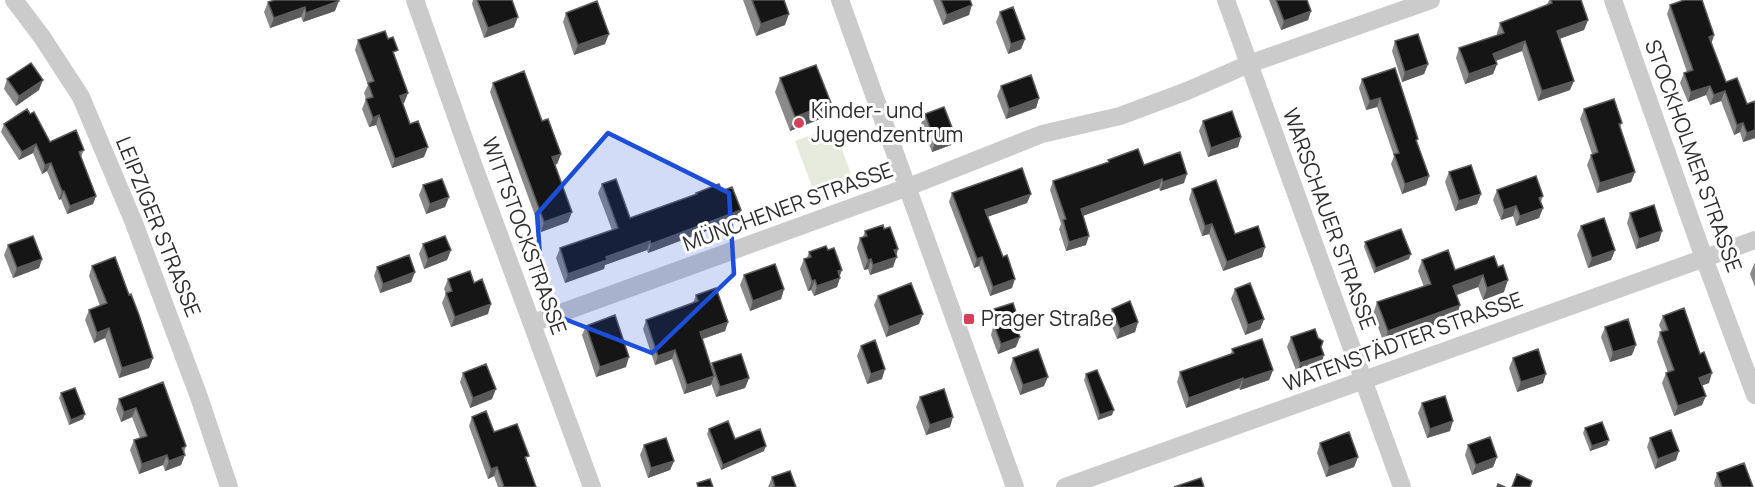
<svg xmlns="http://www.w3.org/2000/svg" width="1755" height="487" viewBox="0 0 1755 487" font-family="Manrope,sans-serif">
  <rect width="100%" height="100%" fill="#fff"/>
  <path fill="#e6eadd" d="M 834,127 L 853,180 L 815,195 L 795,141 Z"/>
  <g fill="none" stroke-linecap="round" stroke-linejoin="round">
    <path stroke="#cbcbcb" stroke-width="18" d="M 14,0 L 42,37 L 81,97 L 134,223 L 199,397 L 229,487
      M 415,0 L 473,164 L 592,487
      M 840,0 L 1015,487
      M 1226,0 L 1402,487
      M 1613,0 L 1704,258 L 1755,395
      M 533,323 L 908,187 L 1042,134 L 1120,116 L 1187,91 L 1249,64 L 1431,0
      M 1065,487 L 1755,240"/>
  </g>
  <path fill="#8a8a8a" d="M 473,0 L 512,0 L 514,27 L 484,38 L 472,4 Z
    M 743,0 L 784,0 L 785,25 L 756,36 Z
    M 933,0 L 970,0 L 969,15 L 943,25 Z
    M 1269,0 L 1307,0 L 1311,11 L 1308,20 L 1281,30 Z
    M 1549,0 L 1581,0 L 1588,20 L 1584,30 L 1560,38 L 1570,90 L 1538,101 L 1522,51 L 1496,61 L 1497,64 L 1493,74 L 1465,84 L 1456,58 L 1459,48 L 1497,35 L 1497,33 L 1500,23 L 1547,5 Z
    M 268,2 L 335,11 L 303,22 L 301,17 L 270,28 L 264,12 Z
    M 1670,5 L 1711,44 L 1726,82 L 1755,138 L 1743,142 L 1740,132 L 1734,135 L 1721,101 L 1710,105 L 1706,95 L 1688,102 L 1680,83 L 1684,73 L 1687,72 L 1667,14 Z
    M 1000,12 L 1025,39 L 1021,49 L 1008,54 L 996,22 Z
    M 566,13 L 605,44 L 574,55 L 563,22 Z
    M 358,40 L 395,57 L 408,93 L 404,103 L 403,103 L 410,124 L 424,157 L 392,168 L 376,125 L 369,127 L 362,109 L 366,99 L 364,93 L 368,85 L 355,50 Z
    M 1395,41 L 1428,64 L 1424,74 L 1402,82 L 1392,51 Z
    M 1395,68 L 1417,142 L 1429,176 L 1426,185 L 1402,194 L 1391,164 L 1394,156 L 1377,107 L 1366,110 L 1359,88 L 1362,79 Z
    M 780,78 L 825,117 L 790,131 L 775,92 Z
    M 7,79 L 39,90 L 16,106 L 4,89 Z
    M 493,83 L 542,121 L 561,154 L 557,164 L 555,165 L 568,222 L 541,232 L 490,92 Z
    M 1001,86 L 1039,98 L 1036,108 L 1006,119 L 997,96 Z
    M 1584,109 L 1622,123 L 1620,127 L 1635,172 L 1631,182 L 1597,193 L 1587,165 L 1591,155 L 1592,154 L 1580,119 Z
    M 925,114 L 955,135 L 951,145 L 932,152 L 921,124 Z
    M 1203,121 L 1241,137 L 1238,147 L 1208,157 L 1199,131 Z
    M 4,124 L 50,142 L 84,150 L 81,157 L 96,196 L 93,204 L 67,214 L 61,199 L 59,200 L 47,171 L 42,174 L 33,153 L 19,160 L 1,132 Z
    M 1108,160 L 1144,165 L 1184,183 L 1160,191 L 1159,188 L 1083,216 L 1086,245 L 1066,251 L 1059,229 L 1061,224 L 1050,190 L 1053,181 L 1108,162 Z
    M 1449,172 L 1481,194 L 1477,204 L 1455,211 L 1445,182 Z
    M 602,184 L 630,218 L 696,195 L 696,193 L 722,191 L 741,210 L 738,219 L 648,253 L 647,250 L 605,265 L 604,269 L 565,283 L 556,258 L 560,248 L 612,230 L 598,193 Z
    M 423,185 L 449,197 L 445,207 L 426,214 L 419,195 Z
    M 1192,189 L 1235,234 L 1265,247 L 1262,257 L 1223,271 L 1209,234 L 1202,236 L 1189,199 Z
    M 1497,190 L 1543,196 L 1541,202 L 1543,208 L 1539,218 L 1516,226 L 1513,216 L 1501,220 L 1493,200 Z
    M 952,193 L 1027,203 L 987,217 L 1003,257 L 1012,288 L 990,296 L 979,266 L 974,268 L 949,202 Z
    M 1630,213 L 1659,241 L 1636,249 L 1627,223 Z
    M 1581,226 L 1615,250 L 1611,260 L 1588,268 L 1577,235 Z
    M 865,231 L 896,255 L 897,257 L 893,267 L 870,275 L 868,269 L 864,270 L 857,248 L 860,238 L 863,237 Z
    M 1365,242 L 1409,259 L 1374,273 L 1364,247 Z
    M 423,244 L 451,250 L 447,260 L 424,269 L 419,254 Z
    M 8,245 L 42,259 L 39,268 L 13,278 L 4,255 Z
    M 809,252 L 840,276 L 837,287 L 814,296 L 811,290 L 808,291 L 800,269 L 804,259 L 807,258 Z
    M 1494,256 L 1504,292 L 1483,300 L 1478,287 L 1456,295 L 1460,305 L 1456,317 L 1384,343 L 1373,314 L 1377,302 L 1424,287 L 1418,271 L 1422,260 L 1455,270 Z
    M 1755,263 L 1755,287 L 1750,274 L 1754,264 Z
    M 92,266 L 153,358 L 149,368 L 119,378 L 105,338 L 94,343 L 85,320 L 89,310 L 100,306 L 89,276 Z
    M 377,267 L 415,272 L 411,282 L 380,293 L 374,276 Z
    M 744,275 L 784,289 L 781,299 L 750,311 L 740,285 Z
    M 448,279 L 474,283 L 488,314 L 451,327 L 442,303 L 446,293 L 444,289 Z
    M 1235,289 L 1264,319 L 1260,329 L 1245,335 L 1231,299 Z
    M 696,295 L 728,322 L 725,331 L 702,339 L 711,366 L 712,363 L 749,378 L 745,388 L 716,397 L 711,383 L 711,385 L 684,394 L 672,359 L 655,365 L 643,329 L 646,320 L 693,303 Z
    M 878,296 L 919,324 L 886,337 L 874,305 Z
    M 994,309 L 1018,318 L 1015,326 L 1016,347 L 998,354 L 991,335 L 993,327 L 991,319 Z
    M 1112,309 L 1138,322 L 1135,332 L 1117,339 L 1109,319 Z
    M 1663,316 L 1709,383 L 1702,385 L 1702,405 L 1674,416 L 1662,383 L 1666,373 L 1668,373 L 1657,342 L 1660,332 L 1662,332 L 1659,325 Z
    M 586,326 L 626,367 L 596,377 L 582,335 Z
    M 1605,327 L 1632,355 L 1610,362 L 1601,337 Z
    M 1291,337 L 1321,347 L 1321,365 L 1297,373 L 1287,347 Z
    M 861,346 L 882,379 L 867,384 L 857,356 Z
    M 1232,349 L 1273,370 L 1269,380 L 1240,390 L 1239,388 L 1186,408 L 1177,382 L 1180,372 L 1231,354 Z
    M 1013,358 L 1044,386 L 1020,395 L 1010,368 Z
    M 1513,358 L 1543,383 L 1517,392 L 1509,368 Z
    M 463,373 L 492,399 L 470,408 L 460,382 Z
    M 1086,374 L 1112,415 L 1098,420 L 1084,380 Z
    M 163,382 L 186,446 L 181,465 L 165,471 L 163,465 L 139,474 L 130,450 L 134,440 L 140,438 L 132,417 L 121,422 L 116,409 L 119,399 Z
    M 61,393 L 83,419 L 69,425 L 59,398 Z
    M 920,397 L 950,427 L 926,435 L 916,407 Z
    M 1422,403 L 1450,431 L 1427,438 L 1418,413 Z
    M 472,417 L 494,432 L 527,462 L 536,487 L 498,487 L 494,476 L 488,479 L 469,426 Z
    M 1585,428 L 1607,445 L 1590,451 L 1583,433 Z
    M 709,429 L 735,439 L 764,451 L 721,470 L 707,434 Z
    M 1650,438 L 1676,460 L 1655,469 L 1647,447 Z
    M 1320,443 L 1358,457 L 1354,467 L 1326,477 L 1317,453 Z
    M 644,445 L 674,461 L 670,470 L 648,478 L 640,455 Z
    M 1468,445 L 1497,457 L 1493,467 L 1472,475 L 1465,455 Z
    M 1717,473 L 1753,487 L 1715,487 L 1714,483 Z
    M 772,477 L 796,487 L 768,487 Z"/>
  <path fill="#5b5b5b" d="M 339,1 L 335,11 L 303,22 L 306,13 Z
    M 972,5 L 969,15 L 943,25 L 947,15 Z
    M 305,7 L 301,17 L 270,28 L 274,18 Z
    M 1311,11 L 1308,20 L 1281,30 L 1284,21 Z
    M 789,14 L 785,25 L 756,36 L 761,24 Z
    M 518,17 L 514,27 L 484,38 L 488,28 Z
    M 1588,20 L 1584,30 L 1554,41 L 1557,31 Z
    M 609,34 L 605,44 L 574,55 L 578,45 Z
    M 1714,35 L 1711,45 L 1709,37 Z
    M 1025,39 L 1021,49 L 1008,54 L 1011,44 Z
    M 1525,41 L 1522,51 L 1489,63 L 1493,54 Z
    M 1428,64 L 1424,74 L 1402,82 L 1405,72 Z
    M 1497,64 L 1493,74 L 1465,84 L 1469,74 Z
    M 43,80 L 39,90 L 16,106 L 19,96 Z
    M 1574,81 L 1570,90 L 1538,101 L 1542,91 Z
    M 1710,86 L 1706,95 L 1688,102 L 1691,92 Z
    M 1725,91 L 1721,101 L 1710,105 L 1714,95 Z
    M 408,93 L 404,103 L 397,106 L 400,96 Z
    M 1039,98 L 1036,108 L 1006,119 L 1009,109 Z
    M 1380,98 L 1377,107 L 1366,110 L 1370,101 Z
    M 831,103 L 825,117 L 790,131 L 795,117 Z
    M 379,115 L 376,125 L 369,127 L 373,118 Z
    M 1743,123 L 1740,132 L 1734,135 L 1737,125 Z
    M 1755,130 L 1755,138 L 1743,142 L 1747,133 Z
    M 955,135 L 951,145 L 932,152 L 935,142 Z
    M 1241,137 L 1238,147 L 1208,157 L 1211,148 Z
    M 36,144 L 33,153 L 19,160 L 22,152 Z
    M 428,147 L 424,157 L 392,168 L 395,159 Z
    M 561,154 L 557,164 L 548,167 L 552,157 Z
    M 51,163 L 47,171 L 42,174 L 45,165 Z
    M 1635,172 L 1631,182 L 1597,193 L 1600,183 Z
    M 1187,174 L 1184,183 L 1160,191 L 1163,182 Z
    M 1429,176 L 1426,185 L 1402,194 L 1405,184 Z
    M 1162,179 L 1159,188 L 1077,218 L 1081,209 Z
    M 62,191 L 64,191 L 61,199 L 59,200 Z
    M 1031,194 L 1027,203 L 981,219 L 985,210 Z
    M 1481,194 L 1477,204 L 1455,211 L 1459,201 Z
    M 96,196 L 93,204 L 67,214 L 70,206 Z
    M 449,197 L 445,207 L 426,214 L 430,204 Z
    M 1516,206 L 1513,216 L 1501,220 L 1504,210 Z
    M 1543,208 L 1539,218 L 1516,226 L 1520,216 Z
    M 741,210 L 738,219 L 648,253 L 651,244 Z
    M 572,212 L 568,222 L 541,232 L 544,222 Z
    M 1212,224 L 1209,234 L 1202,236 L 1205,226 Z
    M 1662,231 L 1659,241 L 1636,249 L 1639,239 Z
    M 1089,236 L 1086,245 L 1066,251 L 1069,242 Z
    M 650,241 L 647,250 L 605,265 L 604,269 L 565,283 L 568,274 L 606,257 Z
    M 1265,247 L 1262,257 L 1223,271 L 1227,262 Z
    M 898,249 L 893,267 L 870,275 L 873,265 L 894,250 Z
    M 451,250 L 447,260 L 424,269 L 428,259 Z
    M 1615,250 L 1611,260 L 1588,268 L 1592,258 Z
    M 1411,254 L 1409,259 L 1374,273 L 1376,268 Z
    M 982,257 L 979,266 L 974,268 L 977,259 Z
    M 42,259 L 39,268 L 13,278 L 17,268 Z
    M 871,259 L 868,269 L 864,270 L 868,260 Z
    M 842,270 L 839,278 L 840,278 L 837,287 L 814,296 L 817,286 L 838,271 Z
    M 415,272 L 411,282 L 380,293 L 383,284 Z
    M 1483,275 L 1478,287 L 1449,298 L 1453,286 Z
    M 1015,279 L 1012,288 L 990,296 L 993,287 Z
    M 815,280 L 811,290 L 808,291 L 812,281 Z
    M 1508,280 L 1504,292 L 1483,300 L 1487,288 Z
    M 784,289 L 781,299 L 750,311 L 753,301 Z
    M 491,304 L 488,314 L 451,327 L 455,317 Z
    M 1460,305 L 1456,317 L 1384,343 L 1388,331 Z
    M 923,314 L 919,324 L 886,337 L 889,327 Z
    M 1018,318 L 1015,327 L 1013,319 Z
    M 1264,319 L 1260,329 L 1245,335 L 1248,325 Z
    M 728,322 L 725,331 L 697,341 L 700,332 Z
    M 1138,322 L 1135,332 L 1117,339 L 1120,329 Z
    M 109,328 L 105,338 L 94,343 L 97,333 Z
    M 1020,337 L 1016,347 L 998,354 L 1001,344 Z
    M 1636,345 L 1632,355 L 1610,362 L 1613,352 Z
    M 675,350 L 672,359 L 655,365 L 658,356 Z
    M 1324,355 L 1321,365 L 1297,373 L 1300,363 Z
    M 629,357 L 626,367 L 596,377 L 600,367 Z
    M 153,358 L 149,368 L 119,378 L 122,368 Z
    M 885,369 L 882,379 L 867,384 L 871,374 Z
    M 1273,370 L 1269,380 L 1240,390 L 1243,380 Z
    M 1712,373 L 1709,383 L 1696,388 L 1699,378 Z
    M 1546,374 L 1543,383 L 1517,392 L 1521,382 Z
    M 714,376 L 711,385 L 684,394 L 687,385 Z
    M 1048,377 L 1044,386 L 1020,395 L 1023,385 Z
    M 749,378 L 745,388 L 716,397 L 720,387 Z
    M 1243,378 L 1239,388 L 1186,408 L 1189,398 Z
    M 496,389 L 492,399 L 470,408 L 473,398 Z
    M 1706,396 L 1702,405 L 1674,416 L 1678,406 Z
    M 136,408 L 132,417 L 121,422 L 124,412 Z
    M 1114,410 L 1112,415 L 1098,420 L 1100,415 Z
    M 85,414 L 83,419 L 69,425 L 71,420 Z
    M 953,417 L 950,427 L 926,435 L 930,425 Z
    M 1453,421 L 1450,431 L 1427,438 L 1430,429 Z
    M 1609,440 L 1607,445 L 1590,451 L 1592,446 Z
    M 766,446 L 764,451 L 721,470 L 723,465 Z
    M 1679,451 L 1676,460 L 1655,469 L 1658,459 Z
    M 167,455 L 163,465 L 139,474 L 142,464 Z
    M 185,455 L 181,465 L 165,471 L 169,461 Z
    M 1358,457 L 1354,467 L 1326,477 L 1329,467 Z
    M 1497,457 L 1493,467 L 1472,475 L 1476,465 Z
    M 674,461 L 670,470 L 648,478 L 651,468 Z
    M 497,467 L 494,476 L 488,479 L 491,469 Z"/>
  <path fill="#151515" stroke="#5b5b5b" stroke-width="1.5" d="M 275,0 L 338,0 L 339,1 L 306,13 L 305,7 L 274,18 L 268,2 Z
    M 477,0 L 512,0 L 518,17 L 488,28 Z
    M 752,0 L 784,0 L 789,14 L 761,24 Z
    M 941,0 L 970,0 L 972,5 L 947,15 Z
    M 1276,0 L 1307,0 L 1311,11 L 1284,21 Z
    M 1551,0 L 1581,0 L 1588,20 L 1557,31 L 1574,81 L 1542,91 L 1525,41 L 1493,54 L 1497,64 L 1469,74 L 1459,48 L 1504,33 L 1500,23 L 1552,3 Z
    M 1684,0 L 1702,0 L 1714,35 L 1709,37 L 1726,82 L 1737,78 L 1747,104 L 1755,101 L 1755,130 L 1747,133 L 1743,123 L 1737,125 L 1725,91 L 1714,95 L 1710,86 L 1691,92 L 1684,73 L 1693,70 L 1670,5 Z
    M 597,1 L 609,34 L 578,45 L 566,13 Z
    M 1013,7 L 1025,39 L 1011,44 L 1000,12 Z
    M 385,31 L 388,39 L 393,37 L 398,50 L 393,52 L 408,93 L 400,96 L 410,124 L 418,121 L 428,147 L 395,159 L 379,115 L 373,118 L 366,99 L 373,97 L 368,83 L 374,81 L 358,40 Z
    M 1418,34 L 1428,64 L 1405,72 L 1395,41 Z
    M 31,63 L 43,80 L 19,96 L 7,79 Z
    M 816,65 L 831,103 L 795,117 L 780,78 Z
    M 1395,68 L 1418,139 L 1416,140 L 1429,176 L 1405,184 L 1394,154 L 1399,153 L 1380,98 L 1370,101 L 1362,79 Z
    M 524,71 L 542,121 L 548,119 L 561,154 L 552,157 L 572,212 L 544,222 L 493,83 Z
    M 1031,75 L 1039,98 L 1009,109 L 1001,86 Z
    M 1614,99 L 1622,123 L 1619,124 L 1635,172 L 1600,183 L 1591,155 L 1598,152 L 1584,109 Z
    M 944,107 L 955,135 L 935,142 L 925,114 Z
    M 27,109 L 30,114 L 34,112 L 50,142 L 76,130 L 84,150 L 79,152 L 96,196 L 70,206 L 64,191 L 62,191 L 51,163 L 45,165 L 36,144 L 22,152 L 4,124 Z
    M 1232,111 L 1241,137 L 1211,148 L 1203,121 Z
    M 1138,149 L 1144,165 L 1180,152 L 1187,174 L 1163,182 L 1162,179 L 1081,209 L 1089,236 L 1069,242 L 1063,220 L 1066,219 L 1053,181 L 1109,162 L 1108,160 Z
    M 1471,165 L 1481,194 L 1459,201 L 1449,172 Z
    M 1022,168 L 1031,194 L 985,210 L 1003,257 L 1007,255 L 1015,279 L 993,287 L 982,257 L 977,259 L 952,193 Z
    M 1536,176 L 1543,196 L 1539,198 L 1543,208 L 1520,216 L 1516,206 L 1504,210 L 1497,190 Z
    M 442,179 L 449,197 L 430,204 L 423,185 Z
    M 616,179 L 630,218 L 697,194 L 696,193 L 719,184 L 722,191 L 732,187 L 741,210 L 651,244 L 650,241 L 606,257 L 607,260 L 568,274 L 560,248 L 618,228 L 602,184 Z
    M 1216,180 L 1235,234 L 1258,226 L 1265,247 L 1227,262 L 1212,224 L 1205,226 L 1192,189 Z
    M 1654,205 L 1662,231 L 1639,239 L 1630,213 Z
    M 1604,218 L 1615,250 L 1592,258 L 1581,226 Z
    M 883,225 L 884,229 L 890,227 L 898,249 L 894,250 L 897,257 L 873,265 L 871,259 L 868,260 L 860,238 L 867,236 L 865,231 Z
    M 1401,229 L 1411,254 L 1376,268 L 1365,242 Z
    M 33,236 L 42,259 L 17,268 L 8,245 Z
    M 445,236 L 451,250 L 428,259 L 423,244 Z
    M 826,246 L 828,250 L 834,248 L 842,270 L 838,271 L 840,278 L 817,286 L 815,280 L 812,281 L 804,259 L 811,257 L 809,252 Z
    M 1448,250 L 1455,270 L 1494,256 L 1498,267 L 1503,265 L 1508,280 L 1487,288 L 1483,275 L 1453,286 L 1460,305 L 1388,331 L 1377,302 L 1431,284 L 1422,260 Z
    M 409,255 L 415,272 L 383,284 L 377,267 Z
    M 115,257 L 129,295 L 131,294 L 139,315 L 153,358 L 122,368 L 109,328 L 97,333 L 89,310 L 107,303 L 92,266 Z
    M 775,264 L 784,289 L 753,301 L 744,275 Z
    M 470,271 L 474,283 L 482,279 L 491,304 L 455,317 L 446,293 L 452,291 L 448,279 Z
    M 911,283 L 923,314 L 889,327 L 878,296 Z
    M 1250,283 L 1264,319 L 1248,325 L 1235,289 Z
    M 716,288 L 728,322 L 700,332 L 714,376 L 687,385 L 675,350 L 658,356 L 646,320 L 698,301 L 696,295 Z
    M 1130,301 L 1138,322 L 1120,329 L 1112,309 Z
    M 1013,303 L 1018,318 L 1013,319 L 1020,337 L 1001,344 L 994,325 L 999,323 L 994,309 Z
    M 1684,308 L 1700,354 L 1704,352 L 1712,373 L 1699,378 L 1706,396 L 1678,406 L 1666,373 L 1674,370 L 1660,332 L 1668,330 L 1663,316 Z
    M 615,315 L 629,357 L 600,367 L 586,326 Z
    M 1628,319 L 1636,345 L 1613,352 L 1605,327 Z
    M 1315,329 L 1318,338 L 1323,341 L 1321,347 L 1324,355 L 1300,363 L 1291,337 Z
    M 1262,339 L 1273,370 L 1243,380 L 1243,378 L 1189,398 L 1180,372 L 1234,353 L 1232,349 Z
    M 875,340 L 885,369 L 871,374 L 861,346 Z
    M 1038,349 L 1048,377 L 1023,385 L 1013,358 Z
    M 1538,349 L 1546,374 L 1521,382 L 1513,358 Z
    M 741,354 L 749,378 L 720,387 L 712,363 Z
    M 486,364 L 496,389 L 473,398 L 463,373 Z
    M 1097,370 L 1114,410 L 1100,415 L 1086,374 Z
    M 163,382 L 186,446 L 182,448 L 185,455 L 169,461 L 167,455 L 142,464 L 134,440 L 147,436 L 136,408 L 124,412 L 119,399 Z
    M 75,388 L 85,414 L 71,420 L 61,393 Z
    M 944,389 L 953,417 L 930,425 L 920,397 Z
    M 1445,396 L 1453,421 L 1430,429 L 1422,403 Z
    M 486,411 L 494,432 L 517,424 L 529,456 L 525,457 L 536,487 L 504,487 L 497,467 L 491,469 L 472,417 Z
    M 728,421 L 735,439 L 760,429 L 766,446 L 723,465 L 709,429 Z
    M 1602,422 L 1609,440 L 1592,446 L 1585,428 Z
    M 1671,430 L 1679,451 L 1658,459 L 1650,438 Z
    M 1349,432 L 1358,457 L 1329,467 L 1320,443 Z
    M 1490,437 L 1497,457 L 1476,465 L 1468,445 Z
    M 666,438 L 674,461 L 651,468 L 644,445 Z
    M 1744,463 L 1753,487 L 1722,487 L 1717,473 Z
    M 790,471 L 796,487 L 775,487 L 772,477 Z
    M 1517,474 L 1532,481 L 1530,487 L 1512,487 Z
    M 1201,478 L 1204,487 L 1174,487 Z
    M 710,479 L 713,487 L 698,487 L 697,483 Z
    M 1498,484 L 1505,487 L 1497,487 Z"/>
  <path fill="#1d4ed8" fill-opacity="0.2" stroke="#1d4ed8" stroke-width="4.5" stroke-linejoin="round" d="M 608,133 L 729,193 L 734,274 L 652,353 L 544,311 L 537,214 Z"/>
  <g fill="#d4415b" stroke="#fff" stroke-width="2">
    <circle cx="799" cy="123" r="6"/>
    <rect x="963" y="313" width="12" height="12" rx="3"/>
  </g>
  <g text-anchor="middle" stroke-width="6" stroke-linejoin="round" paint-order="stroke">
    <g font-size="21" fill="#2e2e2e" stroke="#fff" text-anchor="start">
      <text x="811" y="118">Kinder- und<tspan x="811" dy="24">Jugendzentrum</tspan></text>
      <text x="981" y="326">Prager Straße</text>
    </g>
    <g font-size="21" fill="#2e2e2e" stroke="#fff">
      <text transform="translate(1693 156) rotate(70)" y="7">STOCKHOLMER STRASSE</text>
      <text transform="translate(788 207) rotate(-20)" y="7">MÜNCHENER STRASSE</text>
      <text transform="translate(1329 219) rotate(70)" y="7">WARSCHAUER STRASSE</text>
      <text transform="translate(158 227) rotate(68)" y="7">LEIPZIGER STRASSE</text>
      <text transform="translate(524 236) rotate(70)" y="7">WITTSTOCKSTRASSE</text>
      <text transform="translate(1403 342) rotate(-20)" y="7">WATENSTÄDTER STRASSE</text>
    </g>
  </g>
</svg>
